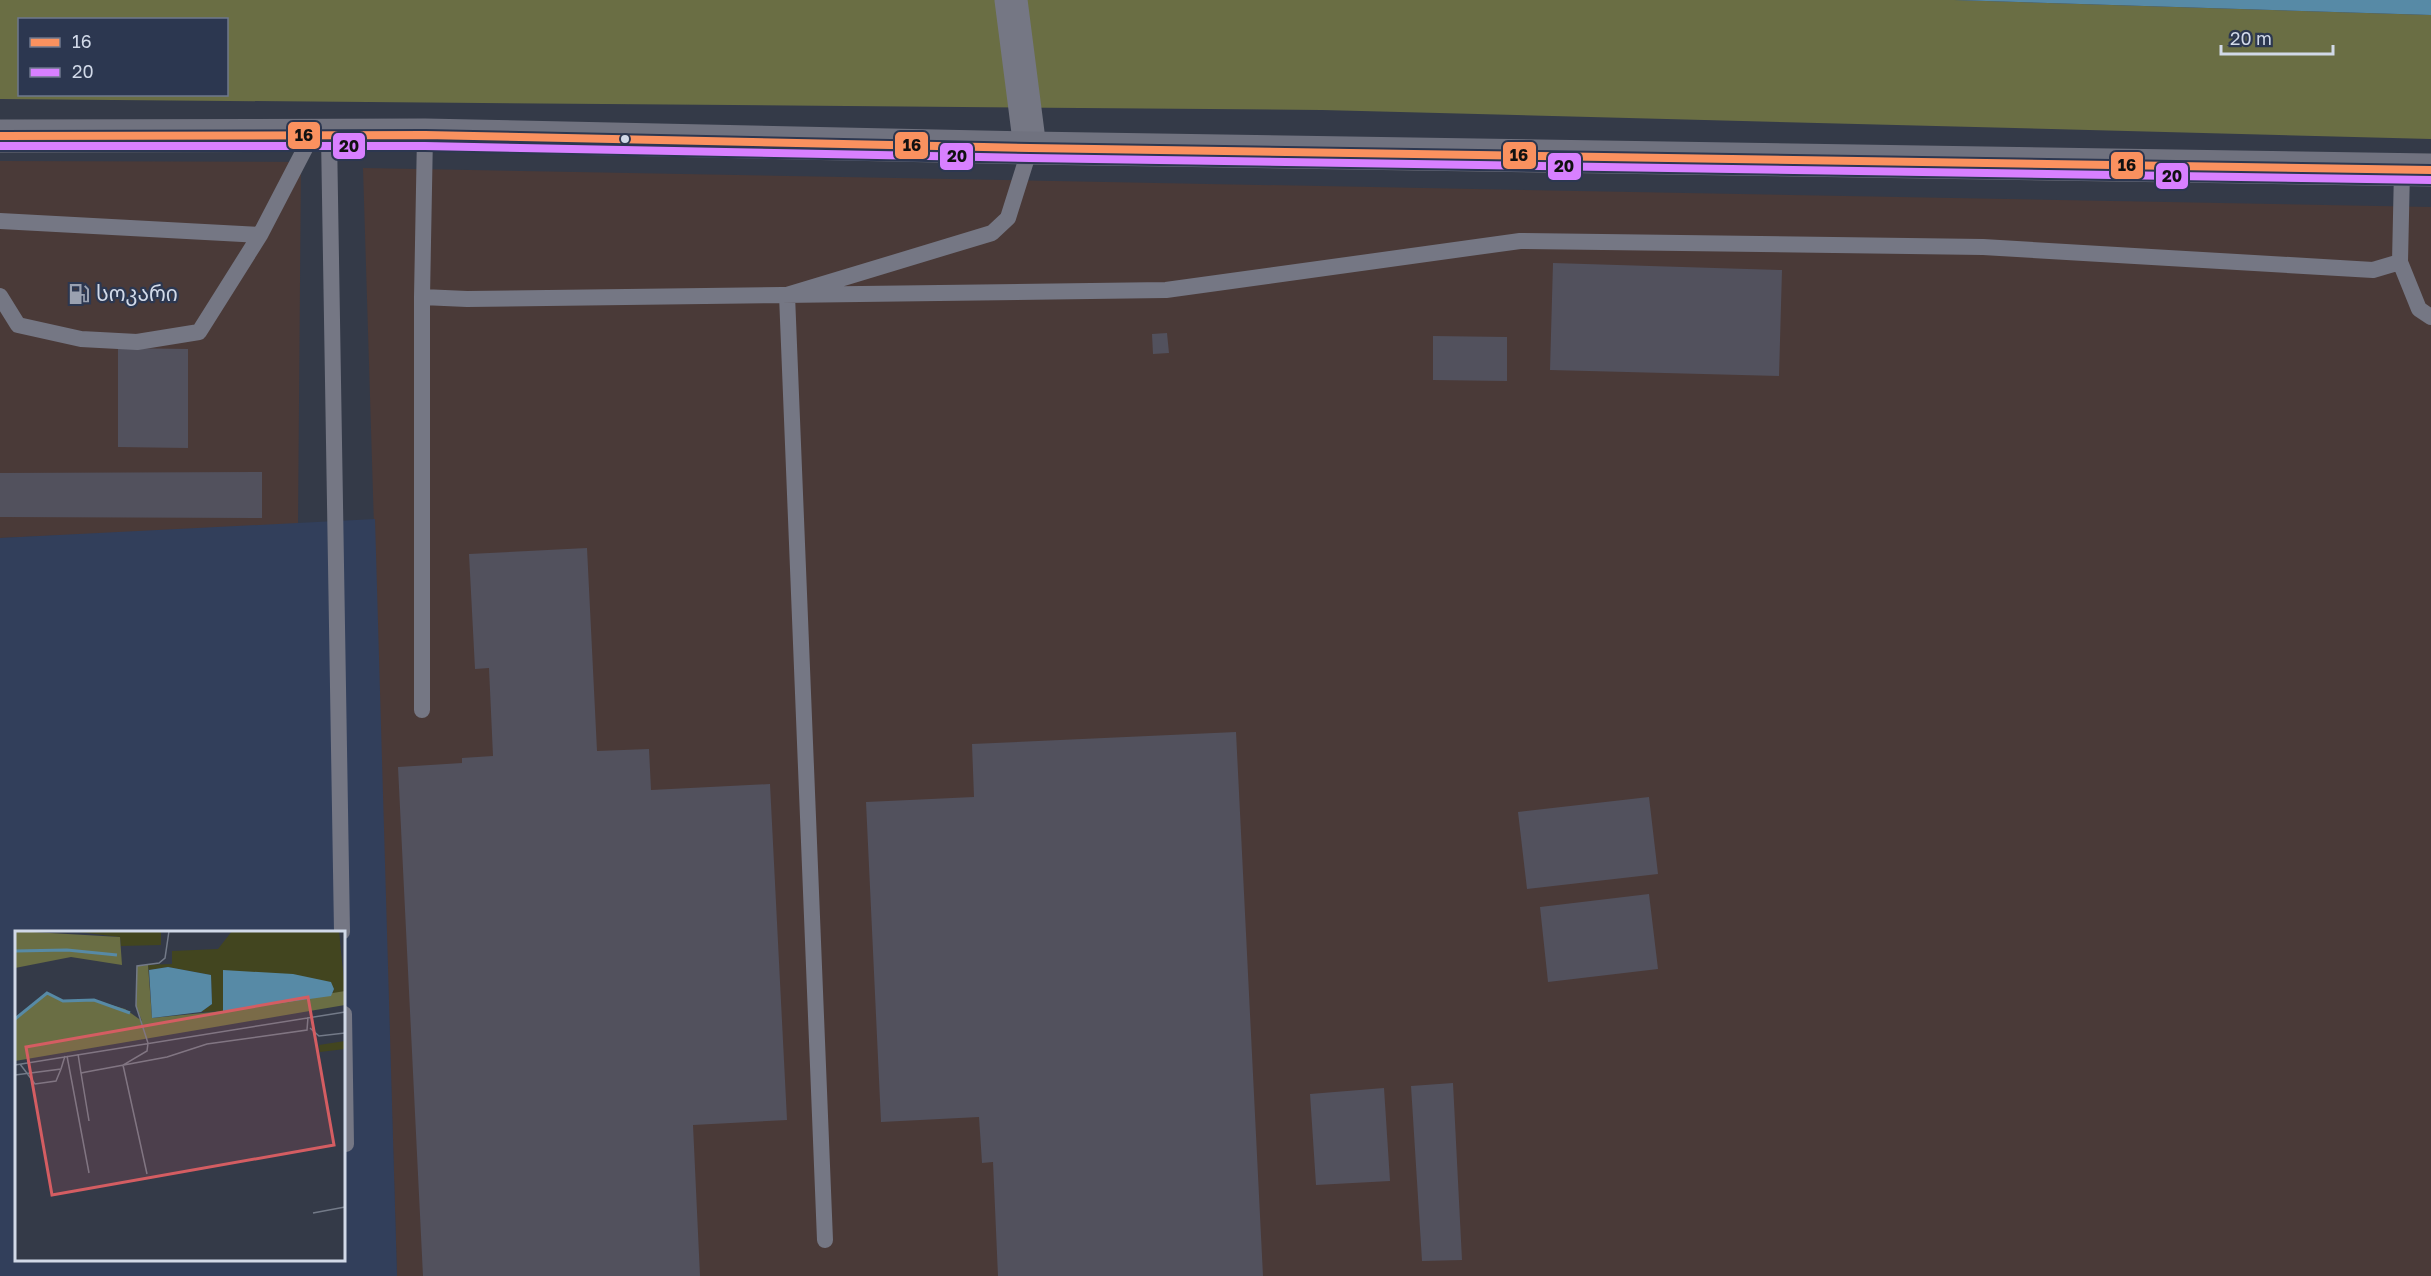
<svg xmlns="http://www.w3.org/2000/svg" width="2431" height="1276" viewBox="0 0 2431 1276" font-family="'Golos Text','Noto Sans Georgian',sans-serif">
  <rect width="100%" height="100%" fill="#343a48"/>
  <path fill="#4a3a38" d="M 0,161 L 301,162 L 298,525 L 0,538 Z
    M 363,168 L 2431,207 L 2431,1276 L 397,1276 Z"/>
  <path fill="#323f5b" fill-rule="evenodd" d="M 375,519 L 397,1276 L 0,1276 L 0,538 ZM 16,932 L 344,932 L 344,1260 L 16,1260 Z"/>
  <path fill="#6a6e44" fill-rule="evenodd" d="M 0,0 L 1954,0 L 2431,15 L 2431,139 L 1322,110 L 0,99 ZM 20,20 L 226,20 L 226,94 L 20,94 Z"/>
  <path fill="#578aa6" d="M 1954,0 L 2431,0 L 2431,15 Z"/>
  <path fill="#52515d" d="M 1553,263 L 1782,270 L 1779,376 L 1550,370 Z
    M 1167,333 L 1169,353 L 1153,354 L 1152,334 Z
    M 1433,336 L 1507,337 L 1507,381 L 1433,380 Z
    M 118,348 L 188,349 L 188,448 L 118,447 Z
    M 262,472 L 262,518 L 0,517 L 0,473 Z
    M 587,548 L 597,751 L 649,749 L 651,790 L 770,784 L 787,1120 L 693,1125 L 700,1276 L 423,1276 L 398,767 L 462,763 L 462,758 L 493,756 L 489,668 L 475,669 L 469,554 Z
    M 1236,732 L 1263,1276 L 998,1276 L 993,1162 L 982,1163 L 979,1117 L 881,1122 L 866,802 L 974,797 L 972,744 Z
    M 1649,797 L 1658,874 L 1527,889 L 1518,812 Z
    M 1649,894 L 1658,969 L 1548,982 L 1540,907 Z
    M 1453,1083 L 1462,1260 L 1422,1261 L 1411,1086 Z
    M 1384,1088 L 1390,1181 L 1316,1185 L 1310,1094 Z"/>
  <g fill="none" stroke-linecap="round" stroke-linejoin="round">
    <path stroke="#757784" stroke-width="16" d="M 425,135 L 422,297 L 467,299 L 1166,290 L 1520,241 L 1983,247 L 2373,270 L 2400,262 L 2402,170
      M 329,136 L 342,932
      M 0,221 L 260,235 L 312,135
      M 2400,262 L 2419,309 L 2431,317
      M 0,296 L 18,325 L 81,339 L 137,342 L 199,332 L 260,235
      M 422,297 L 422,710
      M 344,1014 L 346,1144
      M 825,1240 L 787,295 L 992,233 L 1008,218 L 1030,148"/>
    <path stroke="#757784" stroke-width="33" d="M 1011,0 L 1030,148"/>
    <path stroke="#70727f" stroke-width="33" d="M 0,136 L 425,135 L 1030,148 L 2431,170"/>
    <defs>
      <path id="bus-1" d="M 0,136 L 425,135 L 1030,148 L 2431,170"/>
      <path id="bus-2" d="M 0,146 L 425,146 L 1030,158 L 2431,180"/>
    </defs>
    <use href="#bus-1" stroke="#2c3750" stroke-width="12"/>
    <use href="#bus-2" stroke="#2c3750" stroke-width="12"/>
    <use href="#bus-1" stroke="#fa915f" stroke-width="8"/>
    <use href="#bus-2" stroke="#d880ff" stroke-width="8"/>
  </g>
  <defs>
    <symbol id="fuel-bare" viewBox="-9 -9 18 18"><path d="M-5.5-6h7V0h2V4h1.3V-2.5L3-4.5l.8-.8L6-3V5H2.5V1h-1V6h-7ZM-4.2-4.7v3.2H.2V-4.7Z" fill="#9aa1b0" stroke="#2c3750" stroke-width="2.5" paint-order="stroke"/></symbol>
  </defs>
  <g fill-rule="evenodd">
    <use href="#fuel-bare" x="64" y="279" width="30" height="30"/>
  </g>
  <circle fill="#d1d9e8" stroke="#2c3750" stroke-width="2" cx="625" cy="139" r="5"/>
  <g text-anchor="middle" stroke-width="4.5" stroke-linejoin="round" paint-order="stroke">
    <g font-size="21" fill="#d1d9e8" stroke="#2c3750" text-anchor="start">
      <text x="96" y="301">სოკარი</text>
    </g>
  </g>
  <g transform="translate(15 931)">
    <rect width="330" height="330" fill="#343a48"/>
    <path d="M 55,0 L 150,1 L 146,1 L 146,14 L 106,15 L 105,6 ZM 217,0 L 324,0 L 330,60 L 316,65 L 319,58 L 208,40 L 208,80 L 186,81 L 197,73 L 196,44 L 153,36 L 134,39 L 133,34 L 157,33 L 157,20 L 203,18 ZM 330,110 L 330,118 L 305,121 L 304,114 Z" fill="#42451f"/>
    <path d="M 0,0 L 105,6 L 107,34 L 56,26 L 0,37 ZM 133,34 L 137,87 L 208,80 L 330,60 L 330,74 L 0,130 L 0,89 L 32,62 L 48,70 L 79,69 L 110,78 L 127,90 L 121,75 L 122,35 Z" fill="#6a6e44"/>
    <path d="M 153,36 L 196,44 L 197,73 L 186,81 L 137,87 L 134,39 ZM 208,39 L 278,43 L 316,51 L 319,58 L 316,65 L 208,80 Z" fill="#578aa6"/>
    <path fill="none" stroke="#578aa6" stroke-width="3" d="M 0,20 L 52,19 L 102,24M 0,88 L 32,62 L 48,70 L 79,69 L 115,82"/>
    <path fill="none" stroke="#737a88" stroke-width="1.5" d="M 295,97 L 304,105 L 330,102M 63,123 L 66,142 L 71,141 L 152,126 L 192,113 L 292,99 L 293,86M 52,125 L 74,242M 5,133 L 20,153 L 41,150 L 46,138M 0,134 L 330,81M 66,142 L 74,190M 0,144 L 46,138 L 50,125M 132,243 L 108,134 L 132,120 L 133,112 L 121,75 L 122,35 L 144,32 L 150,27 L 154,0M 298,282 L 330,276"/>
    <path fill="#d45d62" fill-opacity="0.15" stroke="#d45d62" stroke-width="3" d="M 293,66 L 319,214 L 37,264 L 11,116 Z"/>
    <rect width="330" height="330" fill="none" stroke="#d1d9e8" stroke-width="3"/>
  </g>
  <g stroke="#2c3750" stroke-width="2">
    <rect x="287" y="121" width="34" height="29" rx="6" fill="#fa915f"/>
    <rect x="894" y="131" width="35" height="29" rx="6" fill="#fa915f"/>
    <rect x="332" y="132" width="34" height="28" rx="6" fill="#d880ff"/>
    <rect x="1502" y="141" width="35" height="29" rx="6" fill="#fa915f"/>
    <rect x="939" y="142" width="35" height="29" rx="6" fill="#d880ff"/>
    <rect x="2110" y="151" width="34" height="29" rx="6" fill="#fa915f"/>
    <rect x="1547" y="152" width="35" height="29" rx="6" fill="#d880ff"/>
    <rect x="2155" y="162" width="34" height="28" rx="6" fill="#d880ff"/>
  </g>
  <g font-size="16" text-anchor="middle" font-weight="bold" fill="#111">
    <text x="304" y="141">16</text>
    <text x="912" y="151">16</text>
    <text x="349" y="152">20</text>
    <text x="1519" y="161">16</text>
    <text x="957" y="162">20</text>
    <text x="2127" y="171">16</text>
    <text x="1564" y="172">20</text>
    <text x="2172" y="182">20</text>
  </g>
  <rect x="18" y="18" width="210" height="78" fill="#2c3750" stroke="#6e788d" stroke-width="1.5"/>
  <rect x="30" y="38" width="30" height="9" fill="#fa915f" stroke="#6e788d" stroke-width="1.5"/>
  <text x="72" y="48" font-size="18" fill="#d1d9e8">16</text>
  <rect x="30" y="68" width="30" height="9" fill="#d880ff" stroke="#6e788d" stroke-width="1.5"/>
  <text x="72" y="78" font-size="18" fill="#d1d9e8">20</text>
  <path d="M2221 45v9h112v-9" fill="none" stroke="#d1d9e8" stroke-width="3"/>
  <text x="2230" y="45" font-size="18" fill="#d1d9e8" stroke="#2c3750" stroke-width="4.5" paint-order="stroke">20 m</text>
</svg>
